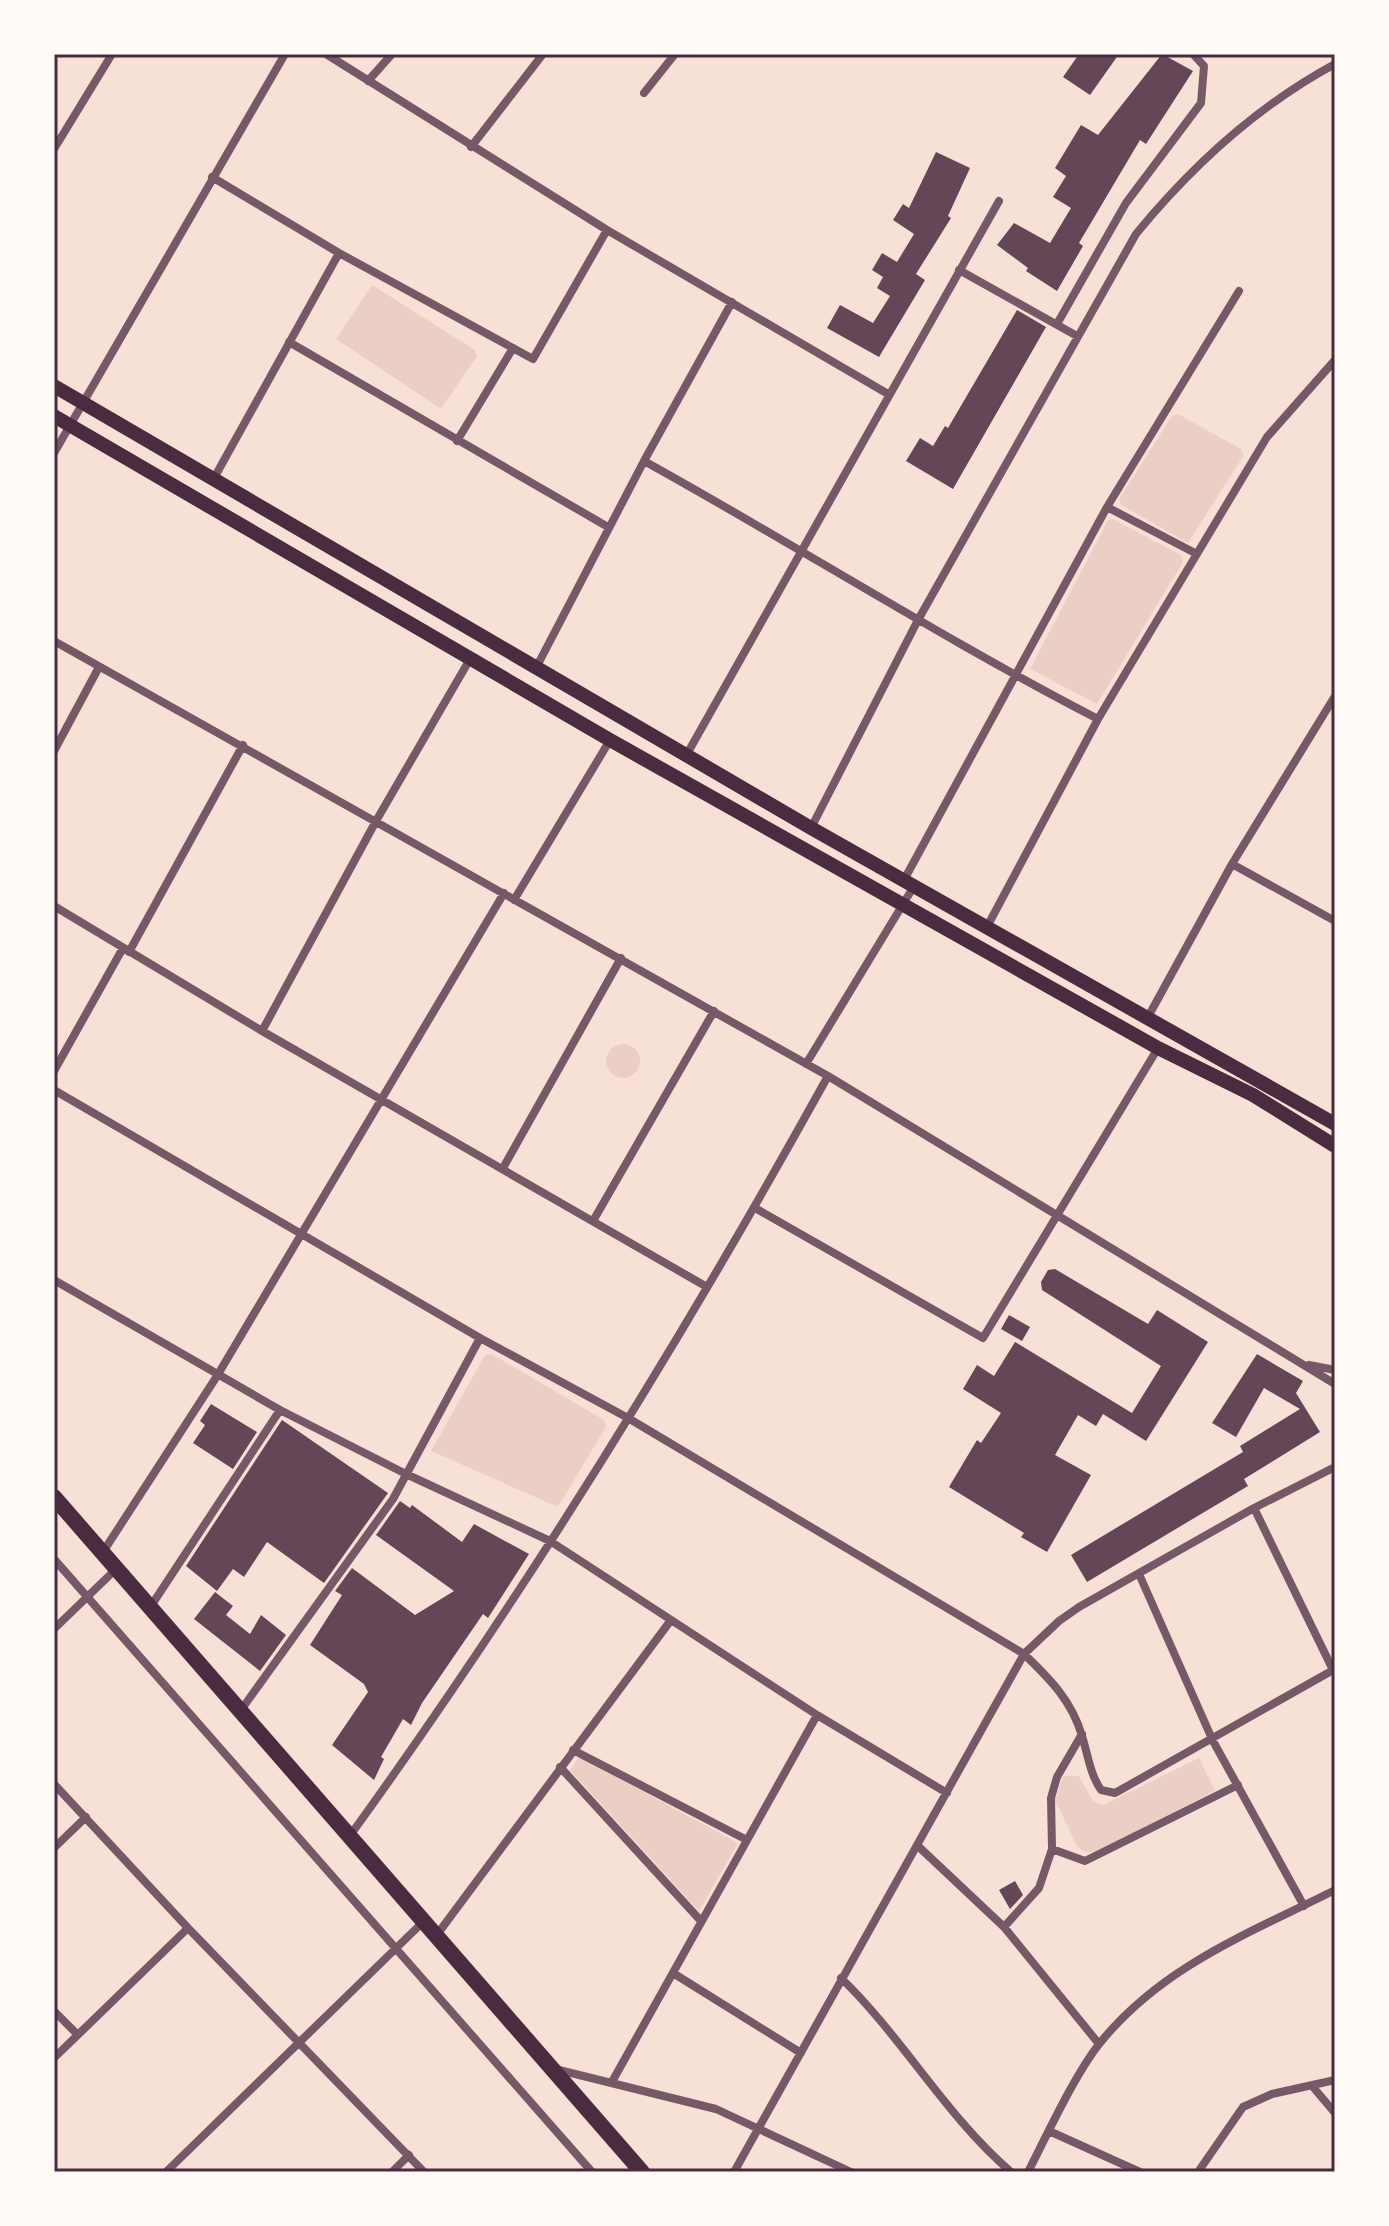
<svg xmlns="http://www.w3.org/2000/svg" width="1389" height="2226" viewBox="0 0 1389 2226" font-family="Rubik,sans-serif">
  <rect width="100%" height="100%" fill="#f7e1d7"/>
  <path fill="#ebcfc5" d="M 372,285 L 475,350 L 477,356 L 441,409 L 336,339 Z
    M 1178,414 L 1241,449 L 1244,455 L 1188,543 L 1121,505 L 1119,499 L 1172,416 Z
    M 1113,519 L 1181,555 L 1183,562 L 1097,704 L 1030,669 L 1108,520 Z
    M606 1061a17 17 0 1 1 34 0a17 17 0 1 1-34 0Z
    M 492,1354 L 604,1420 L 606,1427 L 558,1507 L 431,1451 L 485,1355 Z
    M 579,1757 L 738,1843 L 699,1911 L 570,1770 Z
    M 1199,1758 L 1215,1791 L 1095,1853 L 1083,1851 L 1077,1846 L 1055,1800 L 1063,1776 L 1079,1776 L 1093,1801 L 1103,1805 Z"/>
  <path fill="#644757" d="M 1079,54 L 1119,54 L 1090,95 L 1063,77 Z
    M 1162,54 L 1193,71 L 1146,144 L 1140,140 L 1079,243 L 1083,246 L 1057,291 L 1026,271 L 1028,268 L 997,245 L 1014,223 L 1050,243 L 1071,208 L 1053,197 L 1066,176 L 1055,168 L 1081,125 L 1098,135 Z
    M 936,152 L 970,168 L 948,216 L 951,218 L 916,274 L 925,280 L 879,357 L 827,328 L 840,305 L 873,323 L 890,296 L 877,288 L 883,277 L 872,270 L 882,253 L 897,262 L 914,234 L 893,220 L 903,204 L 909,208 Z
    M 1017,310 L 1046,327 L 953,489 L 906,461 L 920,438 L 933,446 L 945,426 L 948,428 Z
    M 1055,1269 L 1148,1324 L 1157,1310 L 1208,1342 L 1146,1441 L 1103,1414 L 1096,1426 L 1078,1415 L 1055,1455 L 1091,1475 L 1047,1552 L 1021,1537 L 1024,1533 L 949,1487 L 977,1440 L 981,1443 L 1001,1413 L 963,1389 L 977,1365 L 994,1376 L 1015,1342 L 1132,1413 L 1161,1366 L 1042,1290 L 1041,1282 L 1048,1270 Z
    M 1009,1315 L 1030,1327 L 1022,1341 L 1001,1329 Z
    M 1257,1354 L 1303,1381 L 1296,1393 L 1320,1432 L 1244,1479 L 1248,1486 L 1087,1582 L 1071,1555 L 1243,1452 L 1240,1446 L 1300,1409 L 1264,1388 L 1236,1437 L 1212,1423 Z
    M 211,1404 L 257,1432 L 233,1469 L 193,1443 L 205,1425 L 200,1421 Z
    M 282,1420 L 388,1493 L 324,1583 L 267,1542 L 244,1577 L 233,1569 L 217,1591 L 186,1566 Z
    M 400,1501 L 410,1508 L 412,1505 L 462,1542 L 474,1524 L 529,1554 L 488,1618 L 483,1614 L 422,1703 L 411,1725 L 403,1719 L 381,1757 L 384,1759 L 374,1780 L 332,1745 L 368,1692 L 364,1684 L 310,1645 L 342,1595 L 335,1591 L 352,1568 L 415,1615 L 454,1591 L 376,1535 Z
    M 215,1592 L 233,1606 L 226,1615 L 250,1634 L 261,1615 L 286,1635 L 260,1671 L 194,1619 Z
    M 1015,1881 L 1023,1895 L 1010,1909 L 999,1890 Z"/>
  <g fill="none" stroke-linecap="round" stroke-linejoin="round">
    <path stroke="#755966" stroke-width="8" d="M 326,54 L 607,230 L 888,394
      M 368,81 L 392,54
      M 644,93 L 675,54
      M 471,147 L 543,54
      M 54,149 L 112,54
      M 212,177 L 339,253 L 533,359 L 607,230
      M 959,270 L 1077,336
      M 1057,324 L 1126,203 L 1201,103 L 1204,66 L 1193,54
      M 289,342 L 608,527
      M 457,441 L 513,348
      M 54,453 L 285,54
      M 644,461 C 796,545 943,639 1098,719
      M 213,480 L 339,253
      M 1107,507 L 1195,553
      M 54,641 L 828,1076 L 1335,1384
      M 536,668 L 644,461 L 732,302
      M 54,751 L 99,667
      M 687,754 L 999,201
      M 811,828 L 918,620 L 1136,234 C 1191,167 1259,105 1335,64
      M 1232,864 L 1335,921
      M 904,880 L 1107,507 L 1239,291
      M 514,900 L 610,740
      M 54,906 L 262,1031 L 707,1287
      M 988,925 L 1098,719 L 1267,437 L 1335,360
      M 129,952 L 243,745
      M 1148,1017 L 1232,864 L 1335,696
      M 262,1031 L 376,821 L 470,659
      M 806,1064 L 914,886
      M 54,1071 L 123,948
      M 54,1090 L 480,1338 L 628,1418 L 1024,1654 C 1050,1679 1072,1701 1082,1736 C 1088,1755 1090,1774 1101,1790 L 1115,1793 L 1335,1669
      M 503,1168 L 621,958
      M 755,1208 L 983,1338 L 1158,1048
      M 593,1221 L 714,1011
      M 54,1280 L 280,1410 L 406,1474 L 550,1541 L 817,1715 L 947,1793
      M 1309,1365 L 1335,1370
      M 1254,1508 L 1334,1672
      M 103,1552 L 217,1376 L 504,893
      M 54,1559 L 592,2172
      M 1139,1574 L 1213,1741 L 1304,1906
      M 151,1606 L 280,1410
      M 54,1629 L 116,1569
      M 241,1710 L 393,1499 L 480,1338
      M 573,1750 L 745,1839
      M 560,1767 L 701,1921
      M 54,1784 L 188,1928 L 424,2172
      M 349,1837 C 525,1594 683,1338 828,1076
      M 919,1847 L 1004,1927 L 1099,2044
      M 54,1848 L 86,1817
      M 1052,1849 L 1085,1861 L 1238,1785
      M 1004,1927 L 1039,1888 L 1052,1849 L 1051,1798 L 1057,1777 L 1082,1734
      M 436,1936 L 671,1620
      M 673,1973 L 801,2053
      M 841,1978 C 903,2038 946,2116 1011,2172
      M 54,2011 L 77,2034
      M 54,2058 L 188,1928
      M 555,2069 L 716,2109 L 851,2172
      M 613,2080 L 817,1715
      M 1313,2087 L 1335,2113
      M 1049,2131 L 1140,2172
      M 166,2172 L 423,1922
      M 392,2172 L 409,2155
      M 734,2172 L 1024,1654 L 1059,1621 L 1079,1607 L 1254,1508 L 1335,1467
      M 1028,2172 C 1047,2135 1075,2074 1100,2043 C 1162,1966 1250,1933 1335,1890
      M 1198,2172 L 1243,2107 L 1272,2094 L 1335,2080"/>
    <path stroke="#4a2c40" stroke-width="14" d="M 54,386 L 811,828 L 1335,1124
      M 54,416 L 610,740 L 1158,1048 L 1253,1095 L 1335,1146"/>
    <path stroke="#4a2c40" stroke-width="16" d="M 54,1497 L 642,2172"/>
  </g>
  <rect width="1389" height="2226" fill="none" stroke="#fffaf5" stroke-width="112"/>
  <rect x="56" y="56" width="1277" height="2114" fill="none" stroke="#4a2c40" stroke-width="3"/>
</svg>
